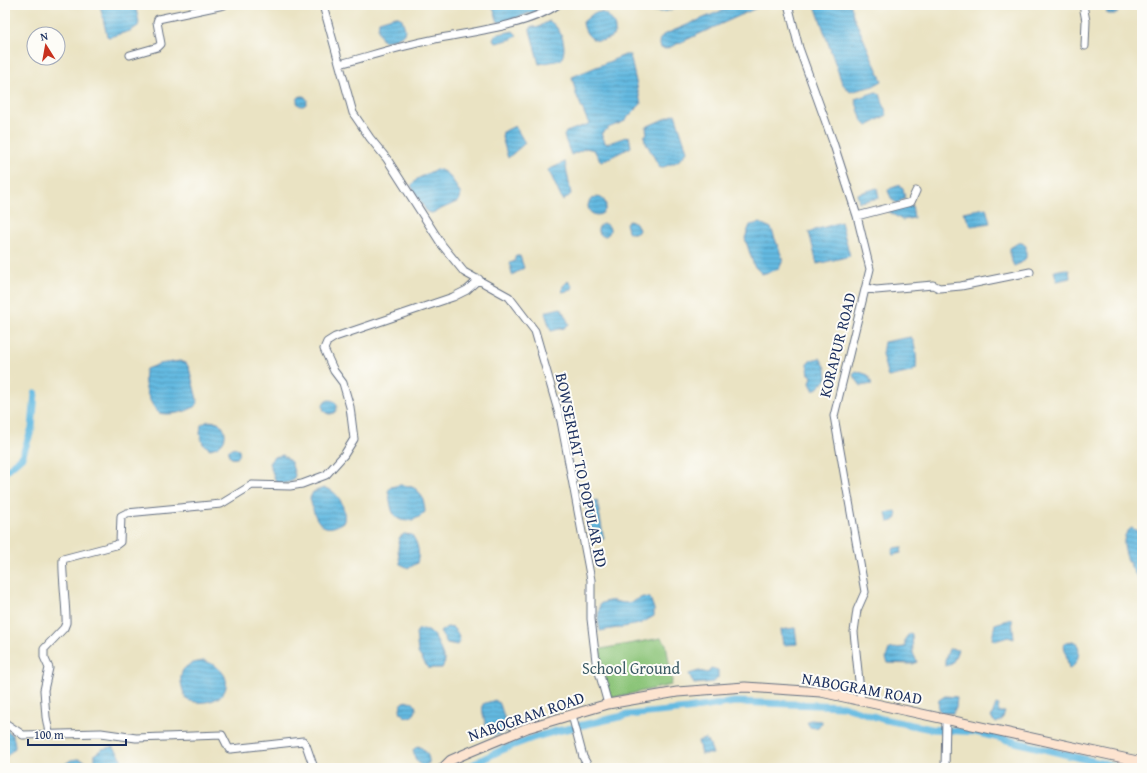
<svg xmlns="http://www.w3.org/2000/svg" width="1147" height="773" viewBox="0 0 1147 773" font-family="'Gentium Book Plus',serif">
  <defs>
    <pattern id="water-rules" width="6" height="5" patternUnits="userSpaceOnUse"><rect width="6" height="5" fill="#64bae1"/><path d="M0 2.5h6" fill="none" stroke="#5298ba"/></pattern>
  </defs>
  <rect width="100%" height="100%" fill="#fdfcf7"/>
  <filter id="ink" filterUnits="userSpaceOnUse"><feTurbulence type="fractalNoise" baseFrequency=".025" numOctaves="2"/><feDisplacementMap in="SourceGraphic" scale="8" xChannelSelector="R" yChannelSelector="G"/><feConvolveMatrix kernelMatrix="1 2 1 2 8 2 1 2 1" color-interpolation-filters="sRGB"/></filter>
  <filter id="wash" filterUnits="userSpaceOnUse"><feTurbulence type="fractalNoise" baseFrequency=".012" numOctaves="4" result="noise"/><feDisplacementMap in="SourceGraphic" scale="16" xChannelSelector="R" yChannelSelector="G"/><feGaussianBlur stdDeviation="0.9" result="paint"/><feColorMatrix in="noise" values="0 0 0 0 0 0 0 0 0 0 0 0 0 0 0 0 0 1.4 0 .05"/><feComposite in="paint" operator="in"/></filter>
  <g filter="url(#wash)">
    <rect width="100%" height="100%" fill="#eae3c3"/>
    <path fill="#8bc478" stroke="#537a6b" d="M 661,638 L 666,644 L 672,681 L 671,685 L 616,697 L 609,696 L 600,653 L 601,649 Z"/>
    <path fill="url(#water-rules)" stroke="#4074a0" d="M 100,5 L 135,5 L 139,22 L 138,26 L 130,31 L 109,37 L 107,36 Z
      M 492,5 L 536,5 L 536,11 L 504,22 L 498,22 Z
      M 644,5 L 681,5 C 670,12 654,16 644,5 Z
      M 735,5 L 763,5 L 666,49 L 661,48 L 659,41 L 663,35 Z
      M 815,5 L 851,5 L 853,15 L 882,81 L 873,86 L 850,92 L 842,83 Z
      M 1106,5 L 1120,5 L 1119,11 L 1115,14 L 1107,14 Z
      M 601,12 C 611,16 616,24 615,34 C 601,47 585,40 583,22 L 594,13 Z
      M 396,16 L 402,19 L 405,29 L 404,34 L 392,40 L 383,41 L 378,30 L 379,21 Z
      M 549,21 C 562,28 568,48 561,60 L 539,64 L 530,30 L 531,26 L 537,28 Z
      M 513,31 L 517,35 L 512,39 L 496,43 L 493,39 L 495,35 Z
      M 625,55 L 630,55 L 641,104 L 623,122 L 610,127 L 601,134 L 606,144 L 629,136 L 631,147 L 601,162 L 594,150 L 586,148 L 571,155 L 564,136 L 566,132 L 589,124 L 576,94 L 572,77 Z
      M 876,92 L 880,94 L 887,115 L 867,126 L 862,121 L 855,99 Z
      M297 101a5 5 0 1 1 10 0a5 5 0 1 1-10 0Z
      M 675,114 L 687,151 C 681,162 672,164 660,168 L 645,141 L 644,136 L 647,134 L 646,127 Z
      M 515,126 L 525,143 L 508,158 L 502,137 L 503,132 Z
      M 565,162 L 571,194 L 563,201 C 557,190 554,180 548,170 Z
      M 436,169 C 450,171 455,184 461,195 L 459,201 L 432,213 L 427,212 L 411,186 L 417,179 Z
      M 900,185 L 903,188 L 905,198 L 897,203 L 892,200 L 888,191 L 889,189 Z
      M 877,188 L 879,198 L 859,202 L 857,194 Z
      M588 206a9 9 0 1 1 18 0a9 9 0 1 1-18 0Z
      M 912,205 L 914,218 L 902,220 L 888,211 Z
      M 986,208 L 990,223 L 971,226 L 963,212 Z
      M 629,221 L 636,223 L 639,230 L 637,233 L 631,233 L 628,231 L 626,223 Z
      M 841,222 L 850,256 L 817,264 L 809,232 Z
      M 760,223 L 771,228 L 783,260 L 779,269 L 762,274 L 754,266 L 745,238 L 750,225 Z
      M598 230a6 6 0 1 1 12 0a6 6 0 1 1-12 0Z
      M 1018,243 L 1022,243 L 1026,246 L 1026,258 L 1021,263 L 1014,266 L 1010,257 L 1010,248 Z
      M 515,256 L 520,256 L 524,268 L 512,275 L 510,263 L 515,261 Z
      M 1066,269 L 1069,270 L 1070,278 L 1057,281 L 1054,271 Z
      M 568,281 L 573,287 L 571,290 L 562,292 L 563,286 Z
      M 561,308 L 569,324 L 564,328 L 551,331 L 545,313 L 548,311 Z
      M 911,337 C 916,344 917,359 916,369 L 911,372 L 888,377 L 882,354 L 884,342 Z
      M 820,358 L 826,368 L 827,379 L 814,391 L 810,383 L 812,376 L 809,374 L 807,364 L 811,360 Z
      M 180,361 L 186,363 L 189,368 L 198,403 C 192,412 169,416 159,413 C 149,404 141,381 146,369 L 159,364 Z
      M 856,371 L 868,375 L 872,384 L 861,386 L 853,375 Z
      M323 407a7 7 0 1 1 14 0a7 7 0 1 1-14 0Z
      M 208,421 L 218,422 C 231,433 225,446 210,449 L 203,444 L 200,434 L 201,425 Z
      M228.5 453a5.5 5.5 0 1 1 11 0a5.5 5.5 0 1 1-11 0Z
      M 283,455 L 291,462 L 295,475 C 293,484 283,484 276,482 L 269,463 L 274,457 Z
      M 399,485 C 418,485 424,494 425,512 C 416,522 397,526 392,510 C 390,504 390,497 388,491 L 391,487 Z
      M 324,488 C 338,490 346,507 344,521 C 341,524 337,526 333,527 C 317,531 313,510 310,498 L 313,492 Z
      M 597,500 L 603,535 L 604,539 L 594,540 L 585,504 Z
      M 896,511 L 897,518 L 893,521 L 888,522 L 886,513 Z
      M 1132,528 L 1142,534 L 1142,577 L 1137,577 C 1129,565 1115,537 1132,528 Z
      M 404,534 L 412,535 C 418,544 420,552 417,563 L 409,568 L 400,564 L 398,550 L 399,538 Z
      M 902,547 L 901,553 L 893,555 L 892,553 L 894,548 Z
      M 643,597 L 650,598 L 654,609 L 654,616 L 640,624 L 600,631 L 598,618 L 600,604 C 612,598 614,602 625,603 C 631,603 638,599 643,597 Z
      M 1012,619 L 1014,639 L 1008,637 L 995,641 L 992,639 L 995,624 Z
      M 447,627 L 453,628 L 457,632 L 460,641 L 457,645 L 447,643 L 440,632 Z
      M 795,628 L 797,644 L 783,645 L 781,630 Z
      M 423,629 C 437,632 440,650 445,662 L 442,668 L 428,668 L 418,653 L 416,633 L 418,630 Z
      M 910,633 L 912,634 L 913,653 L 917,662 L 913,664 L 888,663 L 886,658 L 889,649 L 905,647 L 905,639 Z
      M 1073,641 L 1078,644 C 1080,653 1078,665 1069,669 L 1064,645 L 1067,642 Z
      M 949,649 L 958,650 L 952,664 L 945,666 L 945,660 Z
      M 204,661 C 216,664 231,675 225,690 C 220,703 196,705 186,699 C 177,676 178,664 204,661 Z
      M 711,668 L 718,670 L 718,678 L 713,682 L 694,684 L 689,674 L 699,671 L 708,673 Z
      M 945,696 L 957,697 L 956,707 L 953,713 L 942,713 L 938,709 L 939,700 Z
      M 495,700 L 500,704 L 508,730 L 495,736 C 486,733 481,712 483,704 Z
      M400 709a8 8 0 1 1 16 0a8 8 0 1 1-16 0Z
      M 996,704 L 999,705 L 998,709 L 1000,712 L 1005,712 L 1002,720 L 996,723 L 991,718 Z
      M 810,720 L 822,721 L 822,724 L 816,728 L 810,727 L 807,722 Z
      M 5,729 C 13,734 15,739 15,748 L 5,758 Z
      M 705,739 L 709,742 L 713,754 L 701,754 L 698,741 Z
      M 418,746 C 424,748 430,756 429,763 L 422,767 L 415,758 L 413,750 Z
      M 113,747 C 119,753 123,759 121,768 L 95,768 L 95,754 L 102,749 Z
      M 78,759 L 85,761 L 88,768 L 59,768 L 71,760 Z"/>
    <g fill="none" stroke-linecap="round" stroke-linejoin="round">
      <path stroke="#64bae1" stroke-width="7" d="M 5,472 L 22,457 L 32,428 L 35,393
        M 578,726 L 628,715 L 687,709 L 735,702 L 843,706 L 882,719 L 931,729 L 975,732 L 1120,768
        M 467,768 C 500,749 536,734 572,728"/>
    </g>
  </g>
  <g filter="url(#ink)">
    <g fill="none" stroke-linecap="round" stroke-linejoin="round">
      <defs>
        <path id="street" d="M 323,5 L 353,113 L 370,138 L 387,159 L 442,245 L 464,272 L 509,297 L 535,331 L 561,421 L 591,580 L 591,619 L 596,661 L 608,704
          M 791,5 L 789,8 L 799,48 L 833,142 L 857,216 L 870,269 L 834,416 L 865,592 L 857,610 L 854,632 L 861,701
          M 1083,5 L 1086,21 L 1085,46
          M 130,55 L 158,47 L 161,44 L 157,22 L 158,19 L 224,5
          M 340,64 C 370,56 400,46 431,40 C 468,32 527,26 557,5
          M 857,216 L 911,202 L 916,191
          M 866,288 L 876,290 L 933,285 L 939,288 L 961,286 L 1030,272
          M 572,715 L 583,757 L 589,768
          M 5,723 L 23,735 L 101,733 L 136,738 L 222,735 L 229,749 L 231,749 L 303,741 L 306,745 L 314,768
          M 49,733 L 46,717 L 44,690 L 49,668 L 44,657 L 44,649 L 64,628 L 66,623 C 67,613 61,563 63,559 L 116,545 L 120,542 L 121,516 L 127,513 L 221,504 L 252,485 L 290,486 L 302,484 L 326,475 L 344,455 L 354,439 L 350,407 L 343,383 L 334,371 L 324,349 L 327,342 L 335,337 L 453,297 L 467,290 L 479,279
          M 945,768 L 946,719"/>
        <path id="secondary" d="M 443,768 L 451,760 L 467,753 L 527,728 L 608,704 L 677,692 L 745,687 L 821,692 L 1142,762"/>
      </defs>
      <use href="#street" stroke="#636e81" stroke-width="9"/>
      <use href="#secondary" stroke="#636e81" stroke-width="11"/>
      <use href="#street" stroke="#fff" stroke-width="7"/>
      <use href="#secondary" stroke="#fde4d0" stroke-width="9"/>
    </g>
  </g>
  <g text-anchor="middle" stroke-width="4" stroke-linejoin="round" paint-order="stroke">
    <g font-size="16" fill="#1b2f5e" stroke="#fdfcf7">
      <text transform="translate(837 345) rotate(-76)" y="6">KORAPUR ROAD</text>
      <text transform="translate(582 470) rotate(78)" y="6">BOWSERHAT TO POPULAR RD</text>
      <text transform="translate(862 688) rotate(10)" y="6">NABOGRAM ROAD</text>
      <text transform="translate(526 716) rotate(-19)" y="6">NABOGRAM ROAD</text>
    </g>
    <g font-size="16" fill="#3d5c66" stroke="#fdfcf7">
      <text x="631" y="674">School Ground</text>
    </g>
  </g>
  <rect width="1147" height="773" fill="none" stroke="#fdfcf7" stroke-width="20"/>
  <g transform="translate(46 46) rotate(349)"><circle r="19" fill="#fdfcf7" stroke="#a3aaba"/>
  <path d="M0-3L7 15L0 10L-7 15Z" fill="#c8321e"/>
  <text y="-6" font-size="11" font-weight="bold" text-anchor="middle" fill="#1b2f5e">N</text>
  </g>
  <path d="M28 739v6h98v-6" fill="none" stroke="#1b2f5e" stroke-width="2"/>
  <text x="34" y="739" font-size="12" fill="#1b2f5e" stroke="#fdfcf7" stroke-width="3" paint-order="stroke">100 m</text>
</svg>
